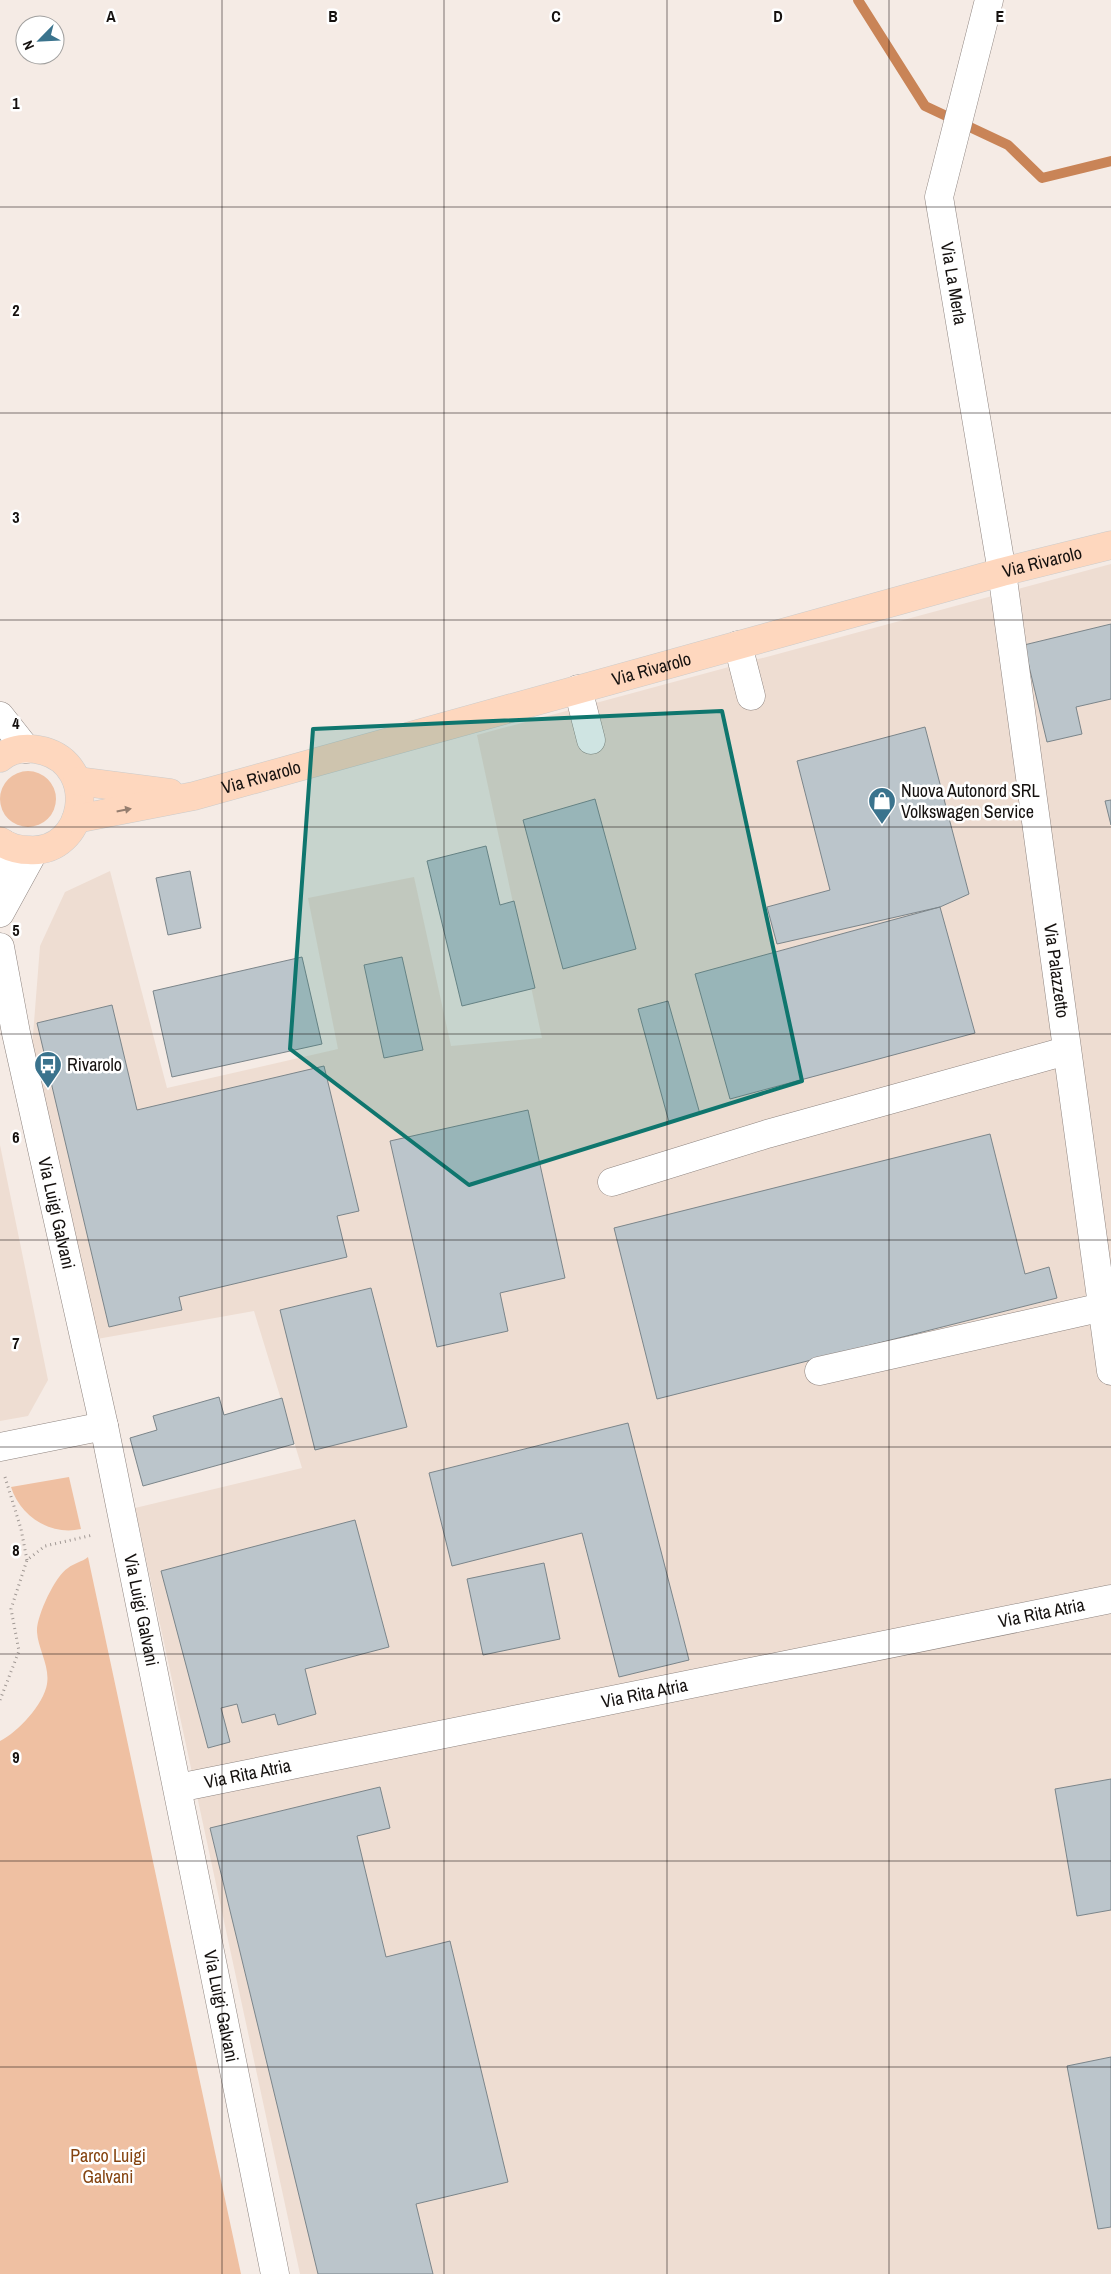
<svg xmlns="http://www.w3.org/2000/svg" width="1111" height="2274" viewBox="0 0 1111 2274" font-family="'Archivo Narrow',sans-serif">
  <rect width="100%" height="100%" fill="#f5ebe5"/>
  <path fill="#eeddd2" d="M 1111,564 L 1111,2274 L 300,2274 L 135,1508 L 302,1468 L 254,1311 L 97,1339 L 32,1048 L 40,946 L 65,892 L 110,871 L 167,1088 L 338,1049 L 308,898 L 414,877 L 451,1046 L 542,1038 L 477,735 Z
    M 0,1145 L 48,1380 L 28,1416 L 0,1421 Z"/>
  <path fill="#efc0a2" d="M0 799a28 28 0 1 1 56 0a28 28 0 1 1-56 0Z
    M 69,1477 L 81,1529 C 50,1536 20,1516 11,1487 Z
    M 88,1557 L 241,2274 L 0,2274 L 0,1741 C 17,1733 44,1704 47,1684 C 50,1666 38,1649 37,1632 C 36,1617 55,1576 68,1568 C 74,1563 82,1562 88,1557 Z"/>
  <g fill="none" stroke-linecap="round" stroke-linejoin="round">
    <path stroke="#c98457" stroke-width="10" d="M 858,0 L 925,106 L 1008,145 L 1042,178 L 1111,161"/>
  </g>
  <path fill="#bbc5cb" stroke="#7b858a" d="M 1111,624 L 1111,699 L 1076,707 L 1082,734 L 1047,742 L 1024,645 Z
    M 925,727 L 969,894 L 940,907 L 777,944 L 767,907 L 830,890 L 797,761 Z
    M 595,799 L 636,949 L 563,969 L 523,820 Z
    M 1111,800 L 1111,825 L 1105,801 Z
    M 486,846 L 500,905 L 514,901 L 535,988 L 462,1006 L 427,861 Z
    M 190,871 L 201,928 L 168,935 L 156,878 Z
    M 940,907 L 975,1033 L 730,1099 L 695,974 Z
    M 302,957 L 322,1044 L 172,1077 L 153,991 Z
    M 402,957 L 423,1050 L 384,1058 L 364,965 Z
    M 668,1001 L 700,1114 L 669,1122 L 638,1009 Z
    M 112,1005 L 137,1110 L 324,1066 L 359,1211 L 337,1216 L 347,1257 L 179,1297 L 182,1310 L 109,1327 L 37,1023 Z
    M 528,1110 L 565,1278 L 500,1293 L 508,1331 L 437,1347 L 390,1141 Z
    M 990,1134 L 1025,1274 L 1049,1267 L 1057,1298 L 657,1399 L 614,1228 Z
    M 371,1288 L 407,1427 L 315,1450 L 280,1310 Z
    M 219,1397 L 224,1415 L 282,1398 L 294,1444 L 143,1486 L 130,1438 L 157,1430 L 153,1416 Z
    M 628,1423 L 689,1660 L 619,1677 L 582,1533 L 452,1566 L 429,1473 Z
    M 355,1520 L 389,1647 L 305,1669 L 316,1714 L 278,1725 L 275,1714 L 242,1723 L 237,1704 L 221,1708 L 230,1742 L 208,1748 L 161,1571 Z
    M 544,1563 L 560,1639 L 483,1655 L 467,1579 Z
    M 1111,1779 L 1111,1910 L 1077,1916 L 1055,1789 Z
    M 380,1787 L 390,1828 L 357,1836 L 386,1957 L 450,1941 L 508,2182 L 416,2204 L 433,2274 L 318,2274 L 210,1828 Z
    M 1111,2057 L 1111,2227 L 1098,2229 L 1067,2066 Z"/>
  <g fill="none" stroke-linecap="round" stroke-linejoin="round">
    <defs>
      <g id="minor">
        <path id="s1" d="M 989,0 L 939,197 L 1002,572 L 1111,1371"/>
        <path d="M 738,645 L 751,696"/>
        <path d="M 578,689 L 591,740"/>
        <path d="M 0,716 L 26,749"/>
        <path d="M 0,877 L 4,844"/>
        <path d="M 0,913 L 34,851"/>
        <path id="s2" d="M 0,947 L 16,1033 L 104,1426 L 275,2274"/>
        <path d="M 612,1182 L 767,1134 L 1066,1051"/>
        <path d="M 819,1371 L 1103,1307"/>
        <path d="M 0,1447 L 104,1426"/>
        <path id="s3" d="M 178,1788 L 1111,1599"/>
      </g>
      <g id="major">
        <path d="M 0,758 C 12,748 29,747 44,751 C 100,767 86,854 29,850 C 19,850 8,847 0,841"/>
        <path d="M 77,781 L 170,793"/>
        <path id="s4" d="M 76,819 L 194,796 L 1002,572 L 1111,545"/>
      </g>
    </defs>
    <use href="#minor" stroke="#8f8580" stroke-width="29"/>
    <use href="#major" stroke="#cccbca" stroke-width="29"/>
    <path stroke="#a09894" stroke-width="3" stroke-dasharray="1 4" stroke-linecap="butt" d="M 5,1477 L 21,1529 L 27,1560
      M 0,1700 L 19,1651 L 11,1609 L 27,1560 L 45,1546 L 93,1535"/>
    <use href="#minor" stroke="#fff" stroke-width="28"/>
    <use href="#major" stroke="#fed7be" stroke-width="28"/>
  </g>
  <defs><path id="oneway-solid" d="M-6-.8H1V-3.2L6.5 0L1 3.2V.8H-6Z" transform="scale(1.25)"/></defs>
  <use fill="#957e6f" href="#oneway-solid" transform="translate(124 810) rotate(-11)"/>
  <path fill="#0f766e" fill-opacity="0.2" stroke="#0f766e" stroke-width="4" stroke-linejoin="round" d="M 722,711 L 802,1081 L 469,1185 L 290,1049 L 313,729 Z"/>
  <path fill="none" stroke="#15110f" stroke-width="1" stroke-opacity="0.55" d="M 222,0 L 222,2274M 444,0 L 444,2274M 667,0 L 667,2274M 889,0 L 889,2274M 0,207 L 1111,207M 0,413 L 1111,413M 0,620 L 1111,620M 0,827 L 1111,827M 0,1034 L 1111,1034M 0,1240 L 1111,1240M 0,1447 L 1111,1447M 0,1654 L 1111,1654M 0,1861 L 1111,1861M 0,2067 L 1111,2067"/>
  <defs>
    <symbol id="shop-pin" viewBox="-11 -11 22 30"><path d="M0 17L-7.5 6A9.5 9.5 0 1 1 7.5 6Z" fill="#3a738d" stroke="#fff"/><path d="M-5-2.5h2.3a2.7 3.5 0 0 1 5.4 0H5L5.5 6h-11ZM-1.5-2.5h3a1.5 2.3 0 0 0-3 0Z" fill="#fff"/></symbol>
    <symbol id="bus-pin" viewBox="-11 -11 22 30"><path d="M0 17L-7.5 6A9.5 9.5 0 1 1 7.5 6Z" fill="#3a738d" stroke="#fff"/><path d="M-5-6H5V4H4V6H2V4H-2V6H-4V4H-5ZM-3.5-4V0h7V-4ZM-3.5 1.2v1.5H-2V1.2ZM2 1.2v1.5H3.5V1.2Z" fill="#fff"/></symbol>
  </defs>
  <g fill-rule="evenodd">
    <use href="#shop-pin" x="866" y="785" width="32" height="43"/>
    <use href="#bus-pin" x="32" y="1049" width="32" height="43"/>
  </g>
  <g text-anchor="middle" stroke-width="5" stroke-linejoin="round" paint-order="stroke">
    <g font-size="18" fill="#15110f" stroke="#fff">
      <text dy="6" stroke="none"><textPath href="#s1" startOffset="291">Via La Merla</textPath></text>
      <text dy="6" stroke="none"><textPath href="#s4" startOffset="1000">Via Rivarolo</textPath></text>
      <text dy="6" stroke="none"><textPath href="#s4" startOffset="595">Via Rivarolo</textPath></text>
      <text dy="6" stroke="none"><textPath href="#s4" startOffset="190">Via Rivarolo</textPath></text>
      <text dy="6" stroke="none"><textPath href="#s1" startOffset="986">Via Palazzetto</textPath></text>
      <text dy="6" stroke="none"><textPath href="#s2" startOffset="272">Via Luigi Galvani</textPath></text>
      <text dy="6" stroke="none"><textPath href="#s2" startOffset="678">Via Luigi Galvani</textPath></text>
      <text dy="6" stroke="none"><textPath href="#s3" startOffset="881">Via Rita Atria</textPath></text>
      <text dy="6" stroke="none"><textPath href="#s3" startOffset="476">Via Rita Atria</textPath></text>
      <text dy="6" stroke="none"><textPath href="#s3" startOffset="71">Via Rita Atria</textPath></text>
      <text dy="6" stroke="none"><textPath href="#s2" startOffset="1082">Via Luigi Galvani</textPath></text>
    </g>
    <g font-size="18" fill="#15110f" stroke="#fff" text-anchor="start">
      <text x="901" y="797">Nuova Autonord SRL<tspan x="901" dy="21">Volkswagen Service</tspan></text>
      <text x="67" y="1071">Rivarolo</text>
    </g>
    <g font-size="18" fill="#854410" stroke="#fff">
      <text x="108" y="2162">Parco Luigi<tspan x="108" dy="21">Galvani</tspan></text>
    </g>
  </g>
  <g font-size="16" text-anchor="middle" font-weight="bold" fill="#15110f" stroke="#fff" stroke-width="5" stroke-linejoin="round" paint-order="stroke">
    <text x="111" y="22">A</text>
    <text x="333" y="22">B</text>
    <text x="556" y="22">C</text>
    <text x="778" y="22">D</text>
    <text x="1000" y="22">E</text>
    <text x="16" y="109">1</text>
    <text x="16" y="316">2</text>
    <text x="16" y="523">3</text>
    <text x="16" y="729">4</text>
    <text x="16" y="936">5</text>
    <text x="16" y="1143">6</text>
    <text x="16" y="1349">7</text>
    <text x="16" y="1556">8</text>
    <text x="16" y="1763">9</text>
  </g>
  <g transform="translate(40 40) rotate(246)"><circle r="24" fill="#ffffff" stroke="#a1a09f"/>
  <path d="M0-4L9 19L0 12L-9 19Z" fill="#3a738d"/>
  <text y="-8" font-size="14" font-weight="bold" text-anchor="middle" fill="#15110f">N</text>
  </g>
</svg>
